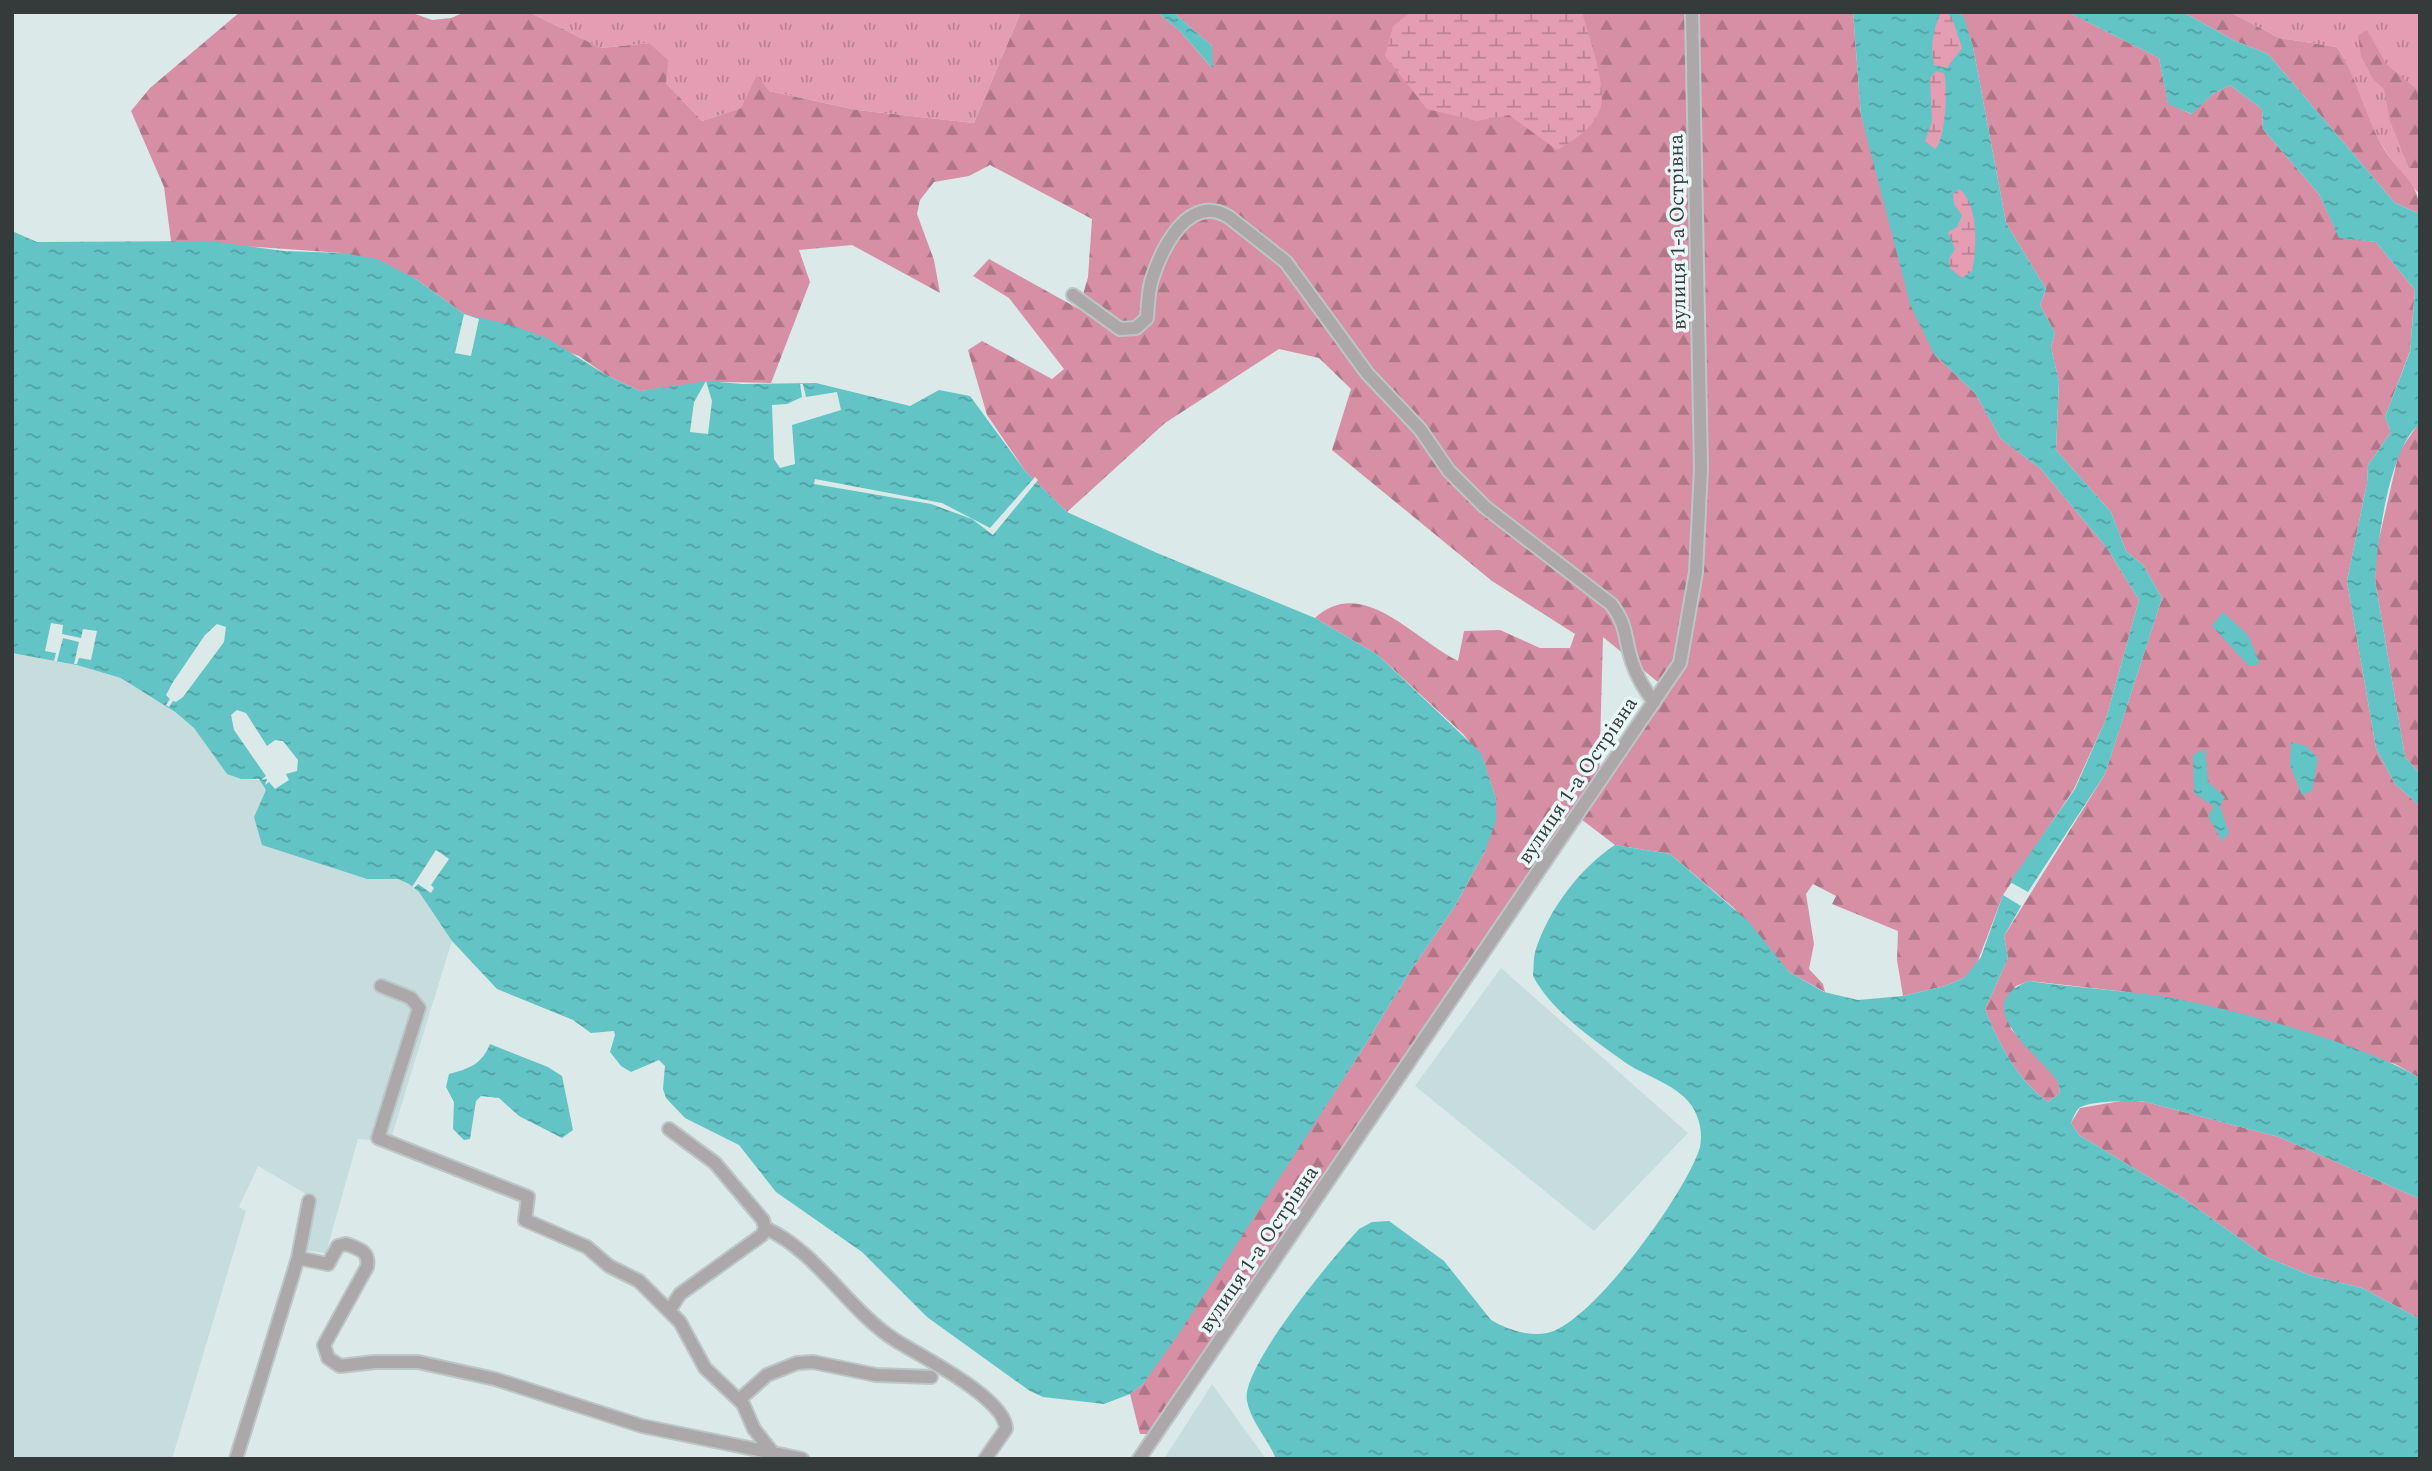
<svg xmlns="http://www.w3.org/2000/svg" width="2432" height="1471" viewBox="0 0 2432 1471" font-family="Spectral,serif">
  <defs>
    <pattern id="grass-tufts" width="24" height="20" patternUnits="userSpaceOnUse" patternTransform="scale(1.75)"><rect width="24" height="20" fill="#e49db3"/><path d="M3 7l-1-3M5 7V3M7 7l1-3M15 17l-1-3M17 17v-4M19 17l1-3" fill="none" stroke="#ba8193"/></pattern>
    <pattern id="forest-firs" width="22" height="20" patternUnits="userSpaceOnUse" patternTransform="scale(1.75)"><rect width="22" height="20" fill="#d78fa6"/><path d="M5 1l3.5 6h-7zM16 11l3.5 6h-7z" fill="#af7688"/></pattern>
    <pattern id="wetland-marsh" width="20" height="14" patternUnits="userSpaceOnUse" patternTransform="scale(1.75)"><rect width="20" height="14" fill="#e49db3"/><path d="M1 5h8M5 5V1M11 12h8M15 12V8" fill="none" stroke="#ba8193"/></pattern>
    <pattern id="water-ripples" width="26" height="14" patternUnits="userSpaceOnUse" patternTransform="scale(1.75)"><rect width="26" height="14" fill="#62c4c5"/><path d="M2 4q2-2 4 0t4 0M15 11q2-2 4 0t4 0" fill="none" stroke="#52a0a1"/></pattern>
  </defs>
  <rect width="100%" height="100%" fill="#dce9e9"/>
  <path fill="#c7dddd" d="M 12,653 L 77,664 L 121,678 L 156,698 L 194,728 L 227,774 L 241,779 L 261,780 L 267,790 L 254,817 L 288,853 L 367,879 L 398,879 L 409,884 L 419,892 L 452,941 L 390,1142 L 358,1139 L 326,1253 L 300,1250 L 313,1198 L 258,1166 L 239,1207 L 246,1211 L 172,1459 L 12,1459 Z
    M 1501,968 L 1688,1133 L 1594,1231 L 1415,1086 Z
    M 1212,1384 L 1266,1459 L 1164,1459 Z"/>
  <path fill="url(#grass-tufts)" d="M 529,12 L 1021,12 L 974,123 L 857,110 L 769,91 L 741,108 L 702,121 L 666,83 L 649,43 L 601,48 Z
    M 2230,12 L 2420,12 L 2420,195 C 2399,172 2380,146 2367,117 C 2356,93 2352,69 2337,47 L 2279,38 Z"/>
  <path fill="url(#forest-firs)" fill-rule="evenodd" d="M 240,12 L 410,12 L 432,20 L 451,18 L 465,12 L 529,12 L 601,48 L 649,43 L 668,60 L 666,83 L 702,121 L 741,108 L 757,75 L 769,91 L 857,110 L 974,123 L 1021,12 L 1157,12 L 1180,31 L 1212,68 L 1212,46 L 1173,12 L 1853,12 L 1861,115 L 1934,354 L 1975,393 L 2001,439 L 2041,469 L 2107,548 L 2139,600 L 2106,719 L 2074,789 L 2003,895 L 1976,966 L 1964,978 L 1945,986 L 1903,996 L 1897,960 L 1898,931 L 1832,904 L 1836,896 L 1813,884 L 1806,894 L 1814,944 L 1809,969 L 1823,984 L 1825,992 L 1789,972 L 1734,908 L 1670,854 L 1615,845 L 1577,816 L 1156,1434 L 1140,1434 L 1130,1394 L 1143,1384 L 1362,1050 L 1407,976 L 1455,906 L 1485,851 L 1496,799 L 1482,757 L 1463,734 L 1378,655 L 1315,618 C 1362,574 1416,641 1458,661 L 1464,631 L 1500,630 L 1540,648 L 1570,648 L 1575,634 L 1492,581 L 1332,450 L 1351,389 L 1319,358 L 1279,349 L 1165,423 L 1067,512 L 1026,472 L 987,415 L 968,350 L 982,341 L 1052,379 L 1064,369 L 1009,298 L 973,276 L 989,259 L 1079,309 L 1088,277 L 1092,219 L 990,165 L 969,176 L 934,182 L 920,200 L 917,214 L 934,260 L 940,293 L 852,245 L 799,250 L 810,282 L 771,383 L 721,382 L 640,391 L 606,375 L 579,356 L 464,314 L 416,279 L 342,253 L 171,241 L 164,187 L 131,111 L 150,88 ZM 1603,637 L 1664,687 L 1599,781 Z
    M 1961,12 L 2068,12 L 2159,58 L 2168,103 L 2191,114 L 2213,94 L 2230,85 L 2262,109 L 2263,129 L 2319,194 L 2339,237 L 2376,242 L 2415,290 L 2410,351 L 2385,417 L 2391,432 L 2368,465 L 2367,483 L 2347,581 L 2376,748 L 2395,784 L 2420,806 L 2420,1078 L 2395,1064 L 2127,992 L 2029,981 L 2016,986 L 2006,1003 L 2011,1029 L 2058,1080 L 2060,1093 L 2048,1102 C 2018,1081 1998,1043 1985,1009 L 2008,958 L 2004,936 L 2105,774 L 2162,598 L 2143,565 L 2126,551 L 2111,512 L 2056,450 L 2059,382 L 2051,347 L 2055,333 L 2040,305 L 2046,289 L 2006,223 L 1973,47 Z
    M 2183,12 L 2230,12 L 2279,38 L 2337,47 C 2359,80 2365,121 2388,155 C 2404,178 2420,184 2420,214 L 2395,203 L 2268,54 L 2233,40 Z
    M 2367,30 L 2386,64 L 2420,92 L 2420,168 L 2409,168 L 2390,121 L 2384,89 L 2373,79 L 2361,56 L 2358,35 Z
    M 2419,423 L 2420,424 L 2420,774 L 2405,757 L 2375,580 L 2376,552 L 2399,452 Z
    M 2127,1100 L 2146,1102 L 2279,1137 L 2420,1199 L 2420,1319 L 2362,1288 L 2312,1276 L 2266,1257 L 2180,1196 L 2079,1135 L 2071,1123 L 2080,1108 Z"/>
  <path fill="url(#wetland-marsh)" d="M 1411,12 L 1582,12 C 1588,35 1608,87 1600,109 C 1595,127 1572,142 1557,150 L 1509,115 L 1477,121 L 1427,109 L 1385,56 L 1393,26 Z
    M 1934,12 L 1961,12 L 1973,47 L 1964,54 L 1946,150 L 1924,150 L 1926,76 Z
    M 1960,181 L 1977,208 L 1976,292 L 1943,267 L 1945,205 Z"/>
  <path fill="url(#water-ripples)" fill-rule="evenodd" d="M 1157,12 L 1173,12 L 1212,46 L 1213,69 L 1180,31 Z
    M 1853,12 L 1941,12 C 1933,31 1930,44 1934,65 L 1947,68 L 1962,48 L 1952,17 L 1944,12 L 1963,15 L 1973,47 L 2006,223 L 2046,289 L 2040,305 L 2055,333 L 2051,347 L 2059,382 L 2056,450 L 2111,512 L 2126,551 L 2143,565 L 2162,598 L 2105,774 L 2028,892 L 2010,882 L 2075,789 L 2106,719 L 2139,600 L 2107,548 L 2041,469 L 2001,439 L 1975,393 L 1934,354 L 1910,304 L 1861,115 ZM 1936,71 L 1944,73 C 1948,86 1946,140 1935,149 L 1925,141 L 1932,122 L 1930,78 ZM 1959,189 C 1979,203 1977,249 1972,271 L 1962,278 L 1950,268 L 1949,259 L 1955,249 L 1948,232 L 1957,227 L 1962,216 L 1954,204 L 1953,194 Z
    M 2068,12 L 2183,12 L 2233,40 L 2268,54 L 2395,203 L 2420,214 L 2420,424 C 2390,445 2377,542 2375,580 L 2405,757 L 2420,774 L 2420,806 L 2395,784 L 2376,748 L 2347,581 L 2367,483 L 2368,465 L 2391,432 L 2385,417 L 2410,352 L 2415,290 L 2376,242 L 2339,238 L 2319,194 L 2263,129 L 2262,109 L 2230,85 L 2213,94 L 2192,114 L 2168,104 L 2159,58 Z
    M 12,231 L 37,242 L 210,241 L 283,251 L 342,253 L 377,259 L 416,279 L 464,314 L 511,325 L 547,338 L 606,375 L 640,391 L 708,381 L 742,384 L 816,383 L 910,406 L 939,390 L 970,396 L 1026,472 L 1067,512 L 1157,553 L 1315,618 L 1378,655 L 1481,753 L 1496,799 L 1496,821 L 1485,851 L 1455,906 L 1407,976 L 1362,1050 L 1180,1332 L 1143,1384 L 1130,1394 L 1104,1404 L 1043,1397 L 1030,1391 L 927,1317 L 862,1252 L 776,1192 L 739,1145 L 685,1118 L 666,1098 L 663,1089 L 665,1066 L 659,1060 L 631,1072 L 621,1066 L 610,1052 L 615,1035 L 614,1031 L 591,1033 L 573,1020 L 497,989 L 452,941 L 419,892 L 409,884 L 398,879 L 367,879 L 262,845 L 254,817 L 266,790 L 259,779 L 241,779 L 227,774 L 194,728 L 175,712 L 121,678 L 77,665 L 12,653 Z
    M 2223,612 L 2248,635 L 2260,664 L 2249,666 L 2212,626 Z
    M 2291,742 L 2306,746 L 2318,758 L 2312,791 L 2302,795 L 2290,765 Z
    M 2205,749 L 2208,782 L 2225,797 L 2220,806 L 2229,833 L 2222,841 L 2208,816 L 2214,807 L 2194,793 L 2193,755 Z
    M 1615,845 L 1670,854 L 1748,921 L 1789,972 L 1824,992 L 1858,1000 L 1903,996 L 1945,986 L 1964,978 L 1981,957 L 2003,895 L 2021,906 L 2004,936 L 2008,958 L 1985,1009 C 1998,1043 2018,1081 2048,1102 L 2060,1093 C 2059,1087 2059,1082 2055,1078 C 2037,1053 1967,1005 2029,981 C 2076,988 2124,990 2172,998 C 2243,1012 2358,1042 2420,1078 L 2420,1199 L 2279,1137 L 2146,1102 C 2133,1100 2089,1101 2079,1108 C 2075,1112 2073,1118 2071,1123 L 2079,1135 L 2180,1196 L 2266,1257 L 2312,1276 L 2362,1288 L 2420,1319 L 2420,1459 L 1276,1459 C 1268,1439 1251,1422 1247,1401 C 1240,1368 1334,1256 1359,1229 L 1372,1222 L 1389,1221 L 1444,1261 L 1491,1320 C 1506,1329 1529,1337 1547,1333 C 1591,1325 1688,1190 1700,1147 C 1702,1137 1701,1126 1697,1116 C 1687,1087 1648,1078 1626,1063 C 1594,1040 1552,1012 1533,976 C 1534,968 1533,957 1536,949 C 1549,909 1581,867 1615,845 Z
    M 490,1044 L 548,1067 L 562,1076 L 573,1130 L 562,1138 L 519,1116 L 499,1098 L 481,1096 L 476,1101 L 470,1139 L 464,1140 L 453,1129 L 454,1102 L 446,1087 L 449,1074 C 469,1069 482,1064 490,1044 Z"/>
  <path fill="#dce9e9" d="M 464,314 L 479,319 L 471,356 L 455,353 Z
    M 706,381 L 712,401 L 708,434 L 690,432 L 694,402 Z
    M 800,384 L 803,384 L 806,397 L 837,392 L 841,410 L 792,425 L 795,464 L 780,468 L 774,459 L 772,405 L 787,404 L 802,397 Z
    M 1035,477 L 1038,480 L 993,535 L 972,519 L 931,504 L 814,484 L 815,479 L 942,503 L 990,528 Z
    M 51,623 L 63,625 L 62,634 L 81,638 L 83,629 L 97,631 L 91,660 L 79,658 L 77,664 L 74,664 L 79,642 L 63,638 L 57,661 L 54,661 L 56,653 L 45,651 Z
    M 217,624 L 226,627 L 224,642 L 183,697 L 176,702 L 173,701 L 169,707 L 166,705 L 170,699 L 166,695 L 173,682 L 205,635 Z
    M 237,710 L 246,713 L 267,746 L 275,740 L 283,741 L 298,760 L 297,771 L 286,774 L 289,780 L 275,789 L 269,782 L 265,785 L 267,779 L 261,780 L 266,776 L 234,730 L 231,715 Z
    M 436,850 L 449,859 L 431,885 L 434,888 L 431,893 L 418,884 L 414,888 L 412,887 Z"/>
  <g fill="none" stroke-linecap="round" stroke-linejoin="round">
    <defs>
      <path id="minor" d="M 1073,295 L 1120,329 L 1136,328 L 1147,318 C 1148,305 1148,291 1152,279 C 1162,248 1189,192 1229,217 L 1286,262 L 1367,373 L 1420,429 L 1449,471 L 1485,507 L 1611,604 C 1628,626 1624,638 1632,662 C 1637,677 1644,689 1654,702
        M 381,986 L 411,998 L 419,1008 L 378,1138 L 528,1197 L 525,1220 L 587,1247 L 609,1266 L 639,1281 L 680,1322 L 705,1368 L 743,1404 L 754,1429 L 773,1453
        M 669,1129 L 715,1163 L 763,1220 L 765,1228 C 816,1250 849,1311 895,1340 C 920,1356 1006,1398 1006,1429 L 985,1459
        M 298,1258 L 328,1264 L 338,1246 L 346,1244 C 359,1249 370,1251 367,1267 L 324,1345 L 328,1358 L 340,1366 L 375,1362 L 418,1362 L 495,1379 L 642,1426 L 802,1459
        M 669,1311 L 680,1294 L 762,1235 L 765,1228
        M 739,1400 L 767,1375 L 797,1363 L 813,1362 L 876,1375 L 931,1377
        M 236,1459 L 298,1258 L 309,1201
        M 1139,1459 L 1680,663 L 1696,572 L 1701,468 L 1692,12"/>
    </defs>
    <use href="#minor" stroke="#bbc6c6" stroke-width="16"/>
    <use href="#minor" stroke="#aca7a8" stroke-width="12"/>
  </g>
  <g text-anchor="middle" stroke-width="7" stroke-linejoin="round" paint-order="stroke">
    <g font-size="21" fill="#353b3b" stroke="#e9f7f7">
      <text transform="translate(1677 232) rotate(-91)" y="7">вулиця 1-а Острівна</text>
      <text transform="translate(1577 780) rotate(-56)" y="7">вулиця 1-а Острівна</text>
      <text transform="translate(1258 1249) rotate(-56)" y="7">вулиця 1-а Острівна</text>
    </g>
  </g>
  <rect width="2432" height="1471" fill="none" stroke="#353b3b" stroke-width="28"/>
</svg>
